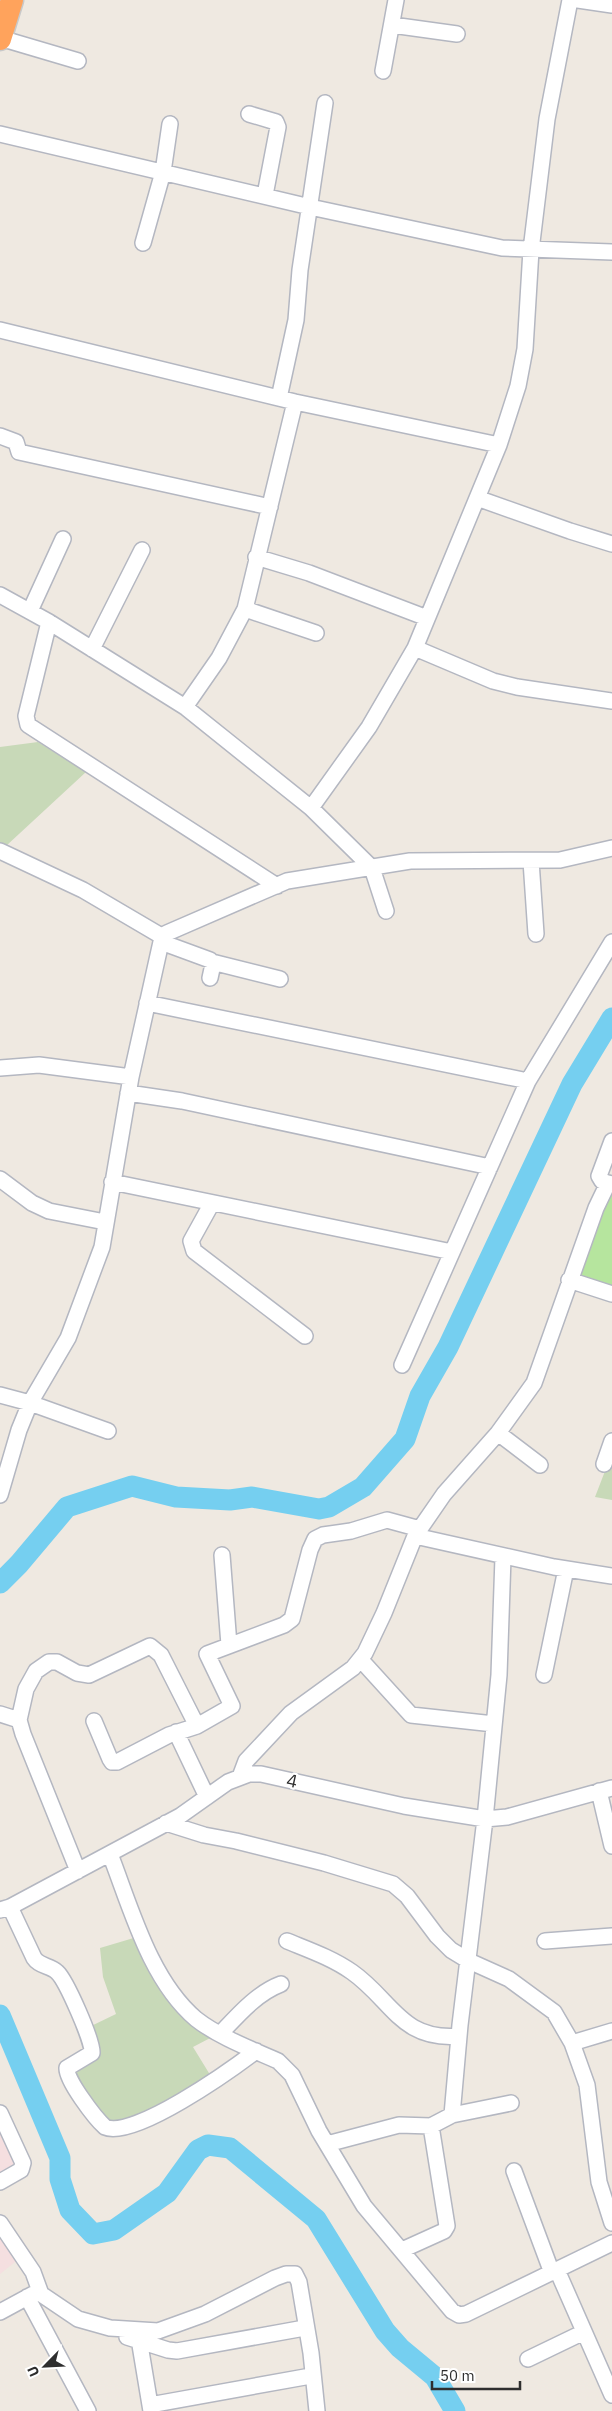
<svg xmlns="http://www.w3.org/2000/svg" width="612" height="2411" viewBox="0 0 612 2411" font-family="'IBM Plex Sans',sans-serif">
  <rect width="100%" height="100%" fill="#efe9e1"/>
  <path fill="#f5dfe0" d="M 0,2118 L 19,2162 L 0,2177 Z
    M 0,2229 L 20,2258 L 0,2274 Z"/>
  <path fill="#b6e59e" d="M 611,1191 L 612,1191 L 612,1288 L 576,1277 Z"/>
  <path fill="#c8d9b8" d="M 38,742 L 86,772 L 6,846 L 0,844 L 0,747 Z
    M 612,1453 L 612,1500 L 595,1497 Z
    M 137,1937 L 214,2036 L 193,2047 L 212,2078 L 148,2112 L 112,2123 L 80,2089 L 68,2069 L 96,2056 L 87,2028 L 116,2014 L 103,1977 L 100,1948 Z"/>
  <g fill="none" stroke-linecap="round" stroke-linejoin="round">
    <path stroke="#75cff0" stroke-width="21" d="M 0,1583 L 19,1564 L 67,1507 L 132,1486 L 176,1497 L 230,1500 L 252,1497 L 319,1509 L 329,1507 L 363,1487 L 405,1439 L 420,1396 L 448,1347 L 572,1084 L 612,1018
      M 0,2015 L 60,2158 L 60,2179 L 70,2210 L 93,2234 L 114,2230 L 167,2193 L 198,2150 L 208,2145 L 230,2148 L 316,2219 L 385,2331 L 400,2348 L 435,2377 L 455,2411"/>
    <defs>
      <path id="minor" d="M 578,0 L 612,5
        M 392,25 L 457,34
        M 0,38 L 78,61
        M 383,71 L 396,0
        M 249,114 L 276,122 L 278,127 L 265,195
        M 0,134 L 310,207 L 502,248 L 612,252
        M 143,243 L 163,172 L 170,124
        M 0,330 L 295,402 L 499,445
        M 279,398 L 296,320 L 300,270 L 325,103
        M 0,436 L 16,442 L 19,452 L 270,507
        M 477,498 L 570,531 L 612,544
        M 256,557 L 309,573 L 427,618
        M 0,595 L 49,622 L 185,707 L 311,808 L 372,868 L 386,911
        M 245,609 L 316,633
        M 30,611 L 63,539
        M 49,622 L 26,716 L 28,725 L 277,886
        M 415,648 L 493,681 L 517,687 L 612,701
        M 92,649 L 142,550
        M 185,707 L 219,658 L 245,609 L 295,402
        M 311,808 L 369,727 L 415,648 L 499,445 L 518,386 L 525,349 L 531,250 L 547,119 L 570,0
        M 0,851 L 83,890 L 163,937
        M 531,861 L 536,934
        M 161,942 L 210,960 L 213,964 L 210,978
        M 212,962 L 280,979
        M 147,1003 L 528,1081 L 402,1365
        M 0,1068 L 39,1065 L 131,1077
        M 528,1081 L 612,942
        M 128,1093 L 182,1101 L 490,1167
        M 0,1179 L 32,1203 L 49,1211 L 105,1222
        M 112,1182 L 452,1252
        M 608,1183 L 602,1181 L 599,1176 L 612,1141
        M 212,1203 L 191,1241 L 194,1251 L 305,1336
        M 569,1280 L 612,1294
        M 0,1395 L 30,1403 L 108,1431
        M 498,1433 L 540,1465
        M 604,1464 L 612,1441
        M 0,1495 L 19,1430 L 30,1403 L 68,1338 L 102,1247 L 131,1077 L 161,942 L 167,933 L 287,881 L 410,861 L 560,860 L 612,848
        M 415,1536 L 554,1567 L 612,1576
        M 222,1555 L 229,1645
        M 361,1660 L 411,1715 L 494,1724
        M 544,1675 L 566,1569
        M 0,1714 L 19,1720
        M 94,1721 L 110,1759 L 112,1762 L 117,1762 L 169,1735 L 197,1726 L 232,1706 L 207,1654 L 284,1625 L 292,1619 L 310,1550 L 315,1539 L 323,1535 L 351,1531 L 387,1520 L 420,1529
        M 176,1732 L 207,1797
        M 240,1777 L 246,1761 L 291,1713 L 353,1668 L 365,1653 L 384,1613 L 415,1536 L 444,1494 L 498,1433 L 534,1383 L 596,1208 L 608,1183 L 612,1184
        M 599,1791 L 612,1846
        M 166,1823 L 204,1835 L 236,1841 L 324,1863 L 393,1884 L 407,1896 L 437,1936 L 451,1950 L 469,1961 L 509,1979 L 554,2012 L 572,2043 L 587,2085 L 599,2182 L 612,2223
        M 110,1854 C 131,1908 150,1980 196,2019 C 219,2037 251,2049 278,2061 L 292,2075 L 319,2131 L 364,2206 L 452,2311 L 459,2315 L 466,2314 L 612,2243
        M 78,1871 L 23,1734 L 19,1720 L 26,1689 L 36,1671 L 49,1662 L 57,1662 L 77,1673 L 89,1675 L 150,1646 L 161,1655 L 197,1726
        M 10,1907 L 34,1958 C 40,1967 50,1965 57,1972 C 66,1980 93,2041 92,2053 L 67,2068 C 66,2080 95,2118 105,2127 C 133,2140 231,2070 256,2051
        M 0,1910 L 10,1907 L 180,1816 L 228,1782 L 249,1774 L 261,1774 L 404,1806 L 485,1819 L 507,1817 L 612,1788
        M 287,1941 C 309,1950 332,1958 352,1972 C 392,2000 401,2041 459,2036
        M 545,1941 L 612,1936
        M 221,2033 C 238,2015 257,1993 281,1984
        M 572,2043 L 612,2031
        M 0,2113 L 23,2163 L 21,2170 L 0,2182
        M 452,2115 L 511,2103
        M 327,2144 L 399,2125 L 431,2126 L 452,2115 L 460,2025 L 485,1819 L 499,1675 L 503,1557
        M 514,2171 L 552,2273
        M 0,2223 L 33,2272 L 41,2294 L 78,2319 L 110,2328 L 158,2331 L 205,2314 L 275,2278 L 286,2274 L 295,2274 L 299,2282 L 311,2353 L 317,2411
        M 402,2250 L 444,2231 L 447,2226 L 431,2126
        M 557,2270 L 612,2395
        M 27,2297 L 88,2411
        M 0,2312 L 35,2293
        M 127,2337 L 168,2350 L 177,2351 L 299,2329
        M 139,2339 L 151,2411
        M 528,2359 L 584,2332
        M 150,2405 L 305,2377"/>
      <path id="highway" d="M 0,39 L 12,0"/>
    </defs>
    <use href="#minor" stroke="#b4b7c1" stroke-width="18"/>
    <use href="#highway" stroke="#c9c9c9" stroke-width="25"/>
    <use href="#minor" stroke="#fff" stroke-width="15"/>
    <use href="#highway" stroke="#ffa35c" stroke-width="22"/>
  </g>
  <g text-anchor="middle" stroke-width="4.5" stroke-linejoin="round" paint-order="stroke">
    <g font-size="18" fill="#2e2e2e" stroke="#fff">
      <text transform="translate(292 1781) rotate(12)" y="6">4</text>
    </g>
  </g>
  <g transform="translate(45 2366) rotate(246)" stroke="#ffffff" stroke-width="4" paint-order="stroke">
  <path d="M0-4L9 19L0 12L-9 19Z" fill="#2e2e2e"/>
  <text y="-8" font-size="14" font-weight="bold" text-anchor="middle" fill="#2e2e2e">U</text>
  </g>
  <path d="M432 2381v8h88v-8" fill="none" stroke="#2e2e2e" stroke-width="2.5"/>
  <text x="440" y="2381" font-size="15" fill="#2e2e2e" stroke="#ffffff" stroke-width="4" paint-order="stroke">50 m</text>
</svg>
